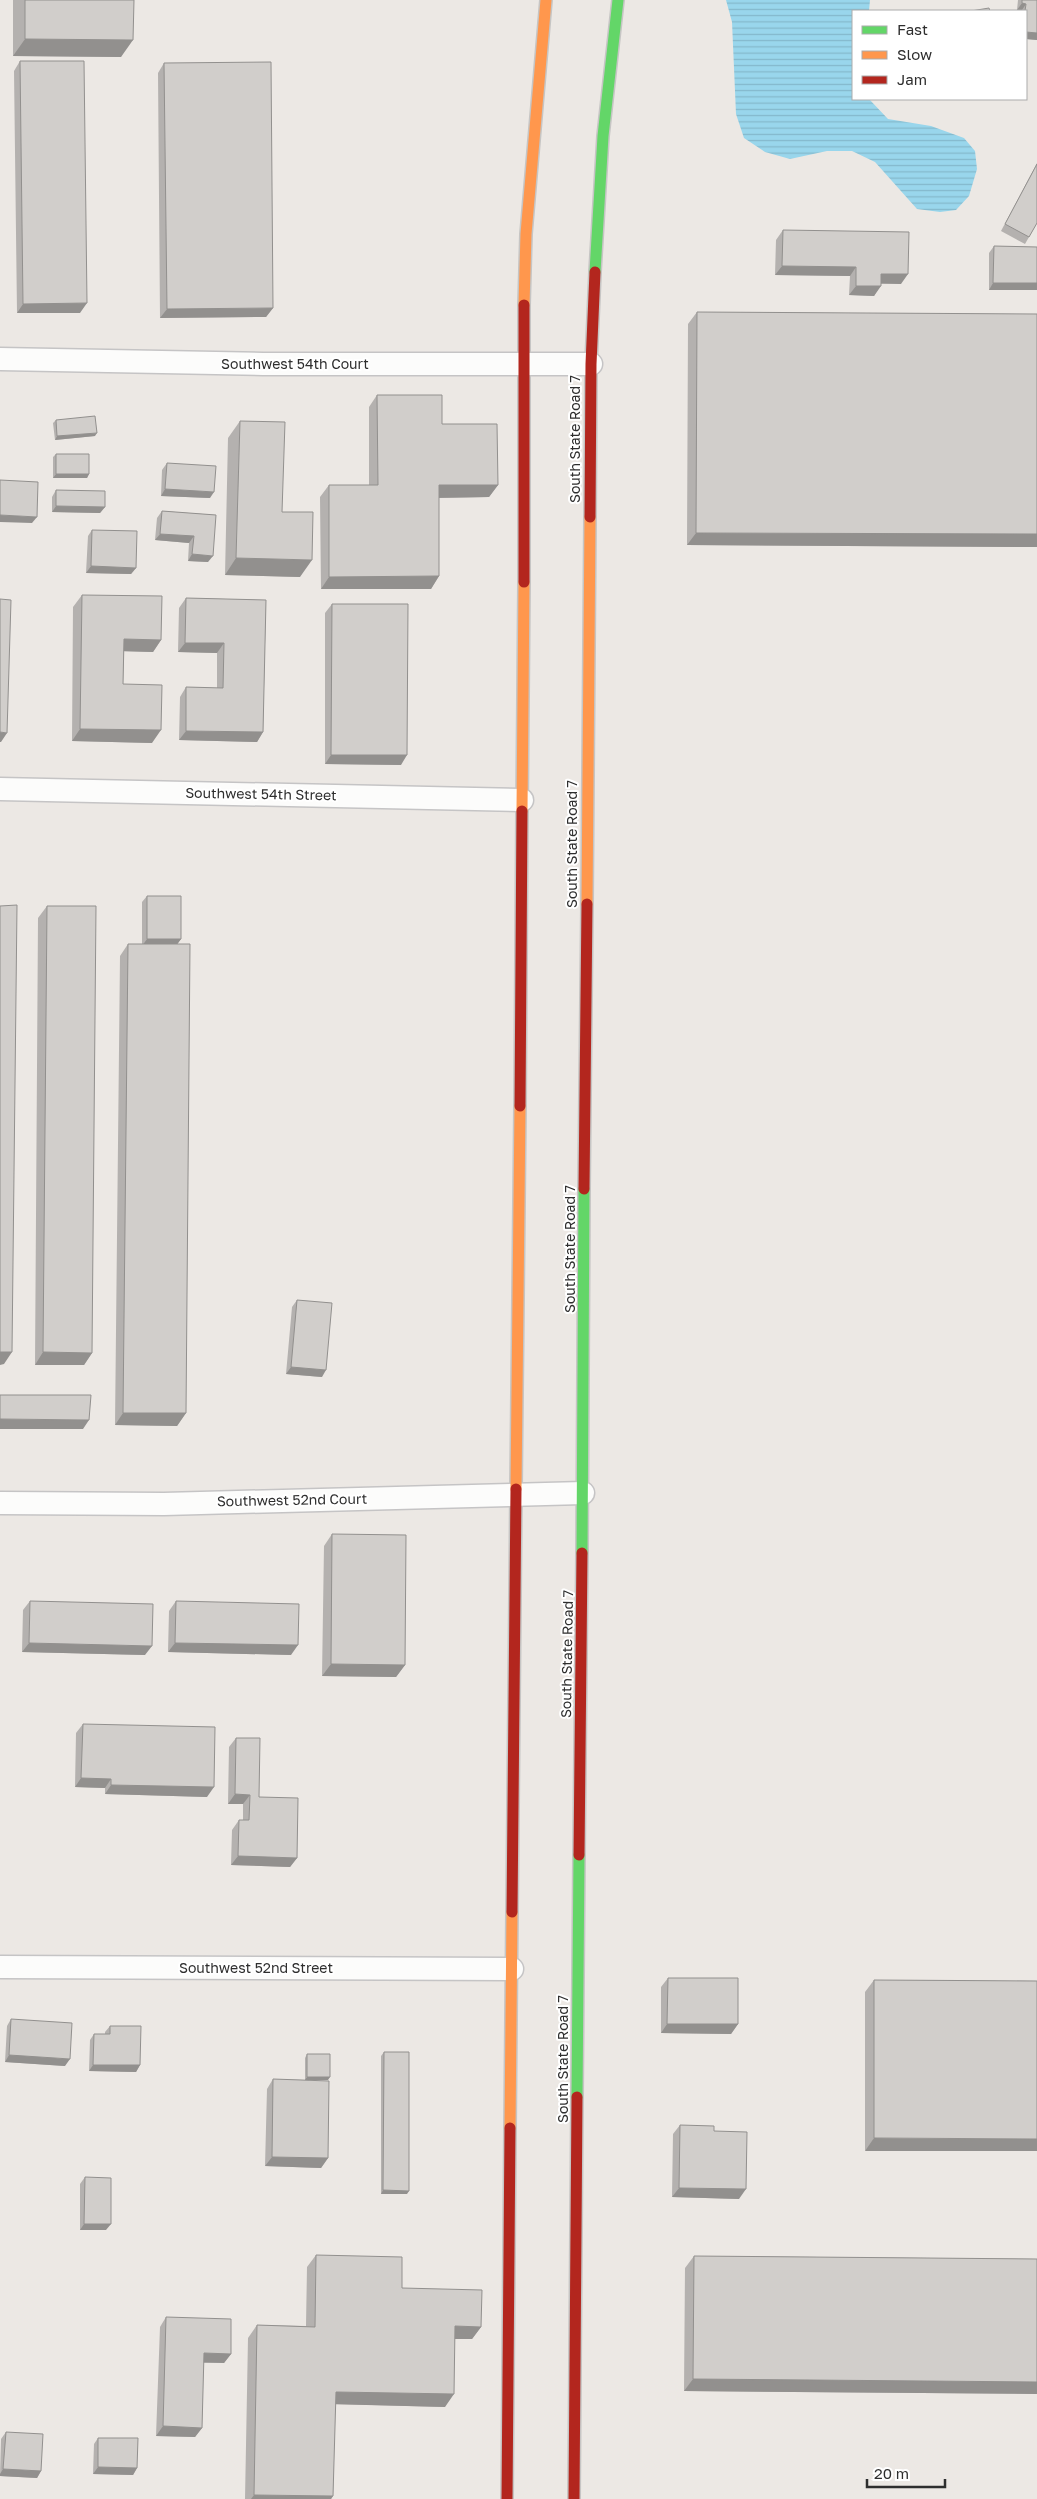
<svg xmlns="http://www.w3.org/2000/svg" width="1037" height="2499" viewBox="0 0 1037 2499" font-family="'Golos Text',sans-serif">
  <defs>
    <pattern id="water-rules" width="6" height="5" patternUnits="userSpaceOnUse" patternTransform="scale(1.25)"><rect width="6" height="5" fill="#99d6ec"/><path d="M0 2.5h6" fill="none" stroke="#84b8cb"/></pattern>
  </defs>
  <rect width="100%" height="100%" fill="#ece8e4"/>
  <path fill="url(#water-rules)" d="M 726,0 L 870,0 L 869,11 L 853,11 L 853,99 L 869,99 L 888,119 L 931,126 L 964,138 L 975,151 L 977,169 L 969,196 L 956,210 L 940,212 L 917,209 L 875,162 L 852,151 L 827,151 L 790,159 L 765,152 L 744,138 L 736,114 L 732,22 Z"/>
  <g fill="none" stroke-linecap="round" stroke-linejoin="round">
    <defs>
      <path id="street" d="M 0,359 L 263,364 L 591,364
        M 0,789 L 522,800
        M 0,1503 L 164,1504 L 583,1493
        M 0,1967 L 512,1969"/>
      <path id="fast" d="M 595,272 L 603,136 L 618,0
        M 582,1553 L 584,1189
        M 577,2097 L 579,1855"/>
      <path id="slow" d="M 524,305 L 526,234 L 546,0
        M 522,811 L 524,582
        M 587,904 L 590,517
        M 516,1489 L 520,1106
        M 510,2128 L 512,1912"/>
      <path id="jam" d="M 590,517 L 591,364 L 595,272
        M 524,582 L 524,305
        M 520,1106 L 522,811
        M 584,1189 L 587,904
        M 579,1855 L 582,1553
        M 512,1912 L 516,1489
        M 507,2499 L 510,2128
        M 574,2499 L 577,2097"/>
    </defs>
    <use href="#street" stroke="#c5c4c5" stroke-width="25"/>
    <use href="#fast" stroke="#c6c5c4" stroke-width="14"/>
    <use href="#slow" stroke="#c6c5c4" stroke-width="14"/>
    <use href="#jam" stroke="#c6c5c4" stroke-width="14"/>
    <use href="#street" stroke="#fcfcfb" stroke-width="22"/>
    <use href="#fast" stroke="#63d668" stroke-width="11"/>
    <use href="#slow" stroke="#ff974d" stroke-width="11"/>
    <use href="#jam" stroke="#b3261e" stroke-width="11"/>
  </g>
  <path fill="#b4b1af" d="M 13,0 L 134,0 L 121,57 L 13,56 Z
    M 1018,0 L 1037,0 L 1037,40 L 1026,39 L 1026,11 L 1022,11 L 1022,10 L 1017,10 Z
    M 20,61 L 80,313 L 17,313 L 14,71 Z
    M 164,63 L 273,308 L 266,317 L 160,318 L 158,73 Z
    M 1037,163 L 1037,223 L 1025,244 L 1001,231 Z
    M 783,230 L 901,284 L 881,284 L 874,296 L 849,295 L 850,276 L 775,275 L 776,240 Z
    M 994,246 L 1037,247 L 1037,290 L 989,290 L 989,253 Z
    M 697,312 L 1037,314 L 1037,547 L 687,545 L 688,324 Z
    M 377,395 L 498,485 L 489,497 L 439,498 L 439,576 L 431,589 L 321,589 L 320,497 L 329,485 L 369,485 L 369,407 Z
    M 56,420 L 95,436 L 55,440 L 53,423 Z
    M 240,421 L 282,512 L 300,577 L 225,575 L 228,438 Z
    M 56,454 L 89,474 L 87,478 L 53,478 L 53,457 Z
    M 167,463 L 210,498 L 161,496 L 162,470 Z
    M 56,490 L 105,507 L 100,513 L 52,512 L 52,497 Z
    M 162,511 L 216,515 L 208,562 L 188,561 L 189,543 L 155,540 L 157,518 Z
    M 92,530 L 136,568 L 131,574 L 86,573 L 88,536 Z
    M 82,595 L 161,640 L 153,652 L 124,651 L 123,684 L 152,743 L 72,741 L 73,607 Z
    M 186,598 L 266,600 L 263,732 L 257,742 L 179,740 L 180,697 L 186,687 L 217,688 L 217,653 L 178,652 L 179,608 Z
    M 332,604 L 401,765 L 325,764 L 325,613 Z
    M 147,896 L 181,939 L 177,944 L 186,1413 L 177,1426 L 115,1425 L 120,956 L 128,944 L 142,944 L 142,902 Z
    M 47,906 L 92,1353 L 84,1365 L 35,1365 L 38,918 Z
    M 297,1300 L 322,1377 L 286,1374 L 292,1307 Z
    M 332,1534 L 405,1665 L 396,1677 L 322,1676 L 324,1546 Z
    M 30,1601 L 145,1655 L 22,1652 L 23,1610 Z
    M 176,1601 L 291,1655 L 168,1652 L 169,1611 Z
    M 83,1724 L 207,1797 L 105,1794 L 105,1788 L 75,1787 L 76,1733 Z
    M 236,1738 L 259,1797 L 297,1858 L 290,1867 L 231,1865 L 232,1830 L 239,1820 L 243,1820 L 243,1804 L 228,1804 L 229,1747 Z
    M 668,1978 L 738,2024 L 731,2034 L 661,2033 L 661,1987 Z
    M 874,1980 L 1037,1981 L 865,2151 L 865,1992 Z
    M 11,2019 L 65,2066 L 5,2062 L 7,2026 Z
    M 110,2026 L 140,2065 L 136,2072 L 89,2071 L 90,2040 L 94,2034 L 105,2034 L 105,2032 Z
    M 384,2052 L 407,2194 L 381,2194 L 381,2056 Z
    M 307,2054 L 328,2080 L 309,2080 L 328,2158 L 321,2168 L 265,2166 L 267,2089 L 273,2079 L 305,2080 L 305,2058 Z
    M 680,2125 L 714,2131 L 739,2199 L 672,2197 L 673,2134 Z
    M 85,2177 L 106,2230 L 80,2230 L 80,2184 Z
    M 316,2255 L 402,2288 L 481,2327 L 472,2339 L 455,2339 L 445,2407 L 335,2404 L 333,2496 L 331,2499 L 245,2499 L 248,2338 L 257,2325 L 306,2326 L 307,2267 Z
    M 694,2256 L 1037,2259 L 1037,2394 L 684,2391 L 685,2268 Z
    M 166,2317 L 231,2354 L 224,2363 L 203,2363 L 202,2428 L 195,2437 L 156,2436 L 160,2327 Z
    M 6,2432 L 41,2471 L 37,2478 L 0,2476 L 1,2439 Z
    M 98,2438 L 137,2468 L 133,2475 L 93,2474 L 94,2444 Z"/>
  <path fill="#92908e" d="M 1022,3 L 1026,4 L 1022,10 L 1017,10 Z
    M 1026,32 L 1037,33 L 1037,40 L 1026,39 Z
    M 25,39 L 133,40 L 121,57 L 13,56 Z
    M 782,266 L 856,267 L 850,276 L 775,275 Z
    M 881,274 L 908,274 L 901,284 L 874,283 Z
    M 993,283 L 1037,283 L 1037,290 L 989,290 Z
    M 856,286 L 881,286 L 874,296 L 849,295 Z
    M 87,303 L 80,313 L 17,313 L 23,304 Z
    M 273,308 L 266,317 L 160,318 L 167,309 Z
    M 97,433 L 95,436 L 55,440 L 57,436 Z
    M 56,474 L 89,474 L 87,478 L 53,478 Z
    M 439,485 L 498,485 L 489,497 L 430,498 Z
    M 165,489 L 214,492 L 210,498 L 161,496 Z
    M 56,506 L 105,507 L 100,513 L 52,512 Z
    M 0,515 L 37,517 L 32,523 L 0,522 Z
    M 696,533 L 1037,534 L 1037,547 L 687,545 Z
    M 160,534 L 194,536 L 189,543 L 155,540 Z
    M 192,554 L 213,556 L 208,562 L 188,561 Z
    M 236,558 L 312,560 L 300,577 L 225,575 Z
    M 91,566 L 136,568 L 131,574 L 86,573 Z
    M 439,576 L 431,589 L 321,589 L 329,577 Z
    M 124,639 L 161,640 L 153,652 L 115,651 Z
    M 185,643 L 224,643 L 217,653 L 178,652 Z
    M 80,729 L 161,730 L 152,743 L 72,741 Z
    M 186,731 L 263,732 L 257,742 L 179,740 Z
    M 0,732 L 7,733 L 1,742 L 0,742 Z
    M 331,755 L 407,755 L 401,765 L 325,764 Z
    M 147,939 L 181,939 L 176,946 L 142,946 Z
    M 0,1352 L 12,1352 L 4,1364 L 0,1365 Z
    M 43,1352 L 92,1353 L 84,1365 L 35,1365 Z
    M 291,1367 L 326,1370 L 322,1377 L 286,1374 Z
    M 123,1413 L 186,1413 L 177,1426 L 115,1425 Z
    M 0,1419 L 89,1420 L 83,1429 L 0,1429 Z
    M 29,1643 L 152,1646 L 145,1655 L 22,1652 Z
    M 175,1643 L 298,1645 L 291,1655 L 168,1652 Z
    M 331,1664 L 405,1665 L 396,1677 L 322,1676 Z
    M 81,1778 L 111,1779 L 105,1788 L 75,1787 Z
    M 111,1785 L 214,1787 L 207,1797 L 105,1794 Z
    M 235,1794 L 250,1795 L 243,1804 L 228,1804 Z
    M 238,1856 L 297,1858 L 290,1867 L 231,1865 Z
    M 667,2024 L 738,2024 L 731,2034 L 661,2033 Z
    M 9,2055 L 70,2059 L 65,2066 L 5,2062 Z
    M 93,2065 L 140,2065 L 136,2072 L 89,2071 Z
    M 307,2077 L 330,2077 L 328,2080 L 305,2080 Z
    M 874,2138 L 1037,2139 L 1037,2151 L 865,2151 Z
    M 272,2157 L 328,2158 L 321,2168 L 265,2166 Z
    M 679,2188 L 746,2189 L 739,2199 L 672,2197 Z
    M 383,2190 L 409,2191 L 407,2194 L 381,2194 Z
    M 84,2224 L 111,2224 L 106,2230 L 80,2230 Z
    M 455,2326 L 481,2327 L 472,2339 L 446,2339 Z
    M 204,2353 L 231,2354 L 224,2363 L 197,2362 Z
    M 693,2379 L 1037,2382 L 1037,2394 L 684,2391 Z
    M 336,2392 L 454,2394 L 445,2407 L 327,2404 Z
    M 163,2426 L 202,2428 L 195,2437 L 156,2436 Z
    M 98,2467 L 137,2468 L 133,2475 L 93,2474 Z
    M 3,2469 L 41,2471 L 37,2478 L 0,2476 L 0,2474 Z
    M 254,2495 L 333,2496 L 331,2499 L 251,2499 Z"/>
  <path fill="#d1cecb" stroke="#92908e" d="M 25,0 L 134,0 L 133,40 L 25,39 Z
    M 1022,0 L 1037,0 L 1037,33 L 1026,32 L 1025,11 L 1026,4 L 1022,3 Z
    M 989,8 L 990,11 L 971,11 Z
    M 20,61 L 84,61 L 87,303 L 23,304 Z
    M 271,62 L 273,308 L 167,309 L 164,63 Z
    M 1037,164 L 1037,223 L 1029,237 L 1005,224 Z
    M 783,230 L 909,232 L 908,274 L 881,274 L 881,286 L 856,286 L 856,267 L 782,266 Z
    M 994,246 L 1037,247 L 1037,283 L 993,283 Z
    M 697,312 L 1037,314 L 1037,534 L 696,533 Z
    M 377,395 L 442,395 L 442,424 L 497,424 L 498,485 L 439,485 L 439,576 L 329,577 L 329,485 L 378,485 Z
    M 95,416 L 97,433 L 57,436 L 56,420 Z
    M 240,421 L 285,422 L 282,512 L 313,512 L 312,560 L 236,558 Z
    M 56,454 L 89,454 L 89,474 L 56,474 Z
    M 167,463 L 216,466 L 214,492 L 165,489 Z
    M 0,480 L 38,482 L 37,517 L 0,515 Z
    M 56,490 L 105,491 L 105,507 L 56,506 Z
    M 162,511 L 216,515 L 213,556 L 192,554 L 194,536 L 160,534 Z
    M 92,530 L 137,531 L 136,568 L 91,566 Z
    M 82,595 L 162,596 L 161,640 L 124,639 L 123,684 L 162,685 L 161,730 L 80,729 Z
    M 186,598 L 266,600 L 263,732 L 186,731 L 186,687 L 223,688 L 224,643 L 185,643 Z
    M 0,599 L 11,600 L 7,733 L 0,732 Z
    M 332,604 L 408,604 L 407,755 L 331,755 Z
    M 147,896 L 181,896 L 181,939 L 147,939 Z
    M 17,905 L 12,1352 L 0,1352 L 0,906 Z
    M 47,906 L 96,906 L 92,1353 L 43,1352 Z
    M 128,944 L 190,944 L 186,1413 L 123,1413 Z
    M 297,1300 L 332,1303 L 326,1370 L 291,1367 Z
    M 0,1395 L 91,1395 L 89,1420 L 0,1419 Z
    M 332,1534 L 406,1535 L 405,1665 L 331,1664 Z
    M 30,1601 L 153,1604 L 152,1646 L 29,1643 Z
    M 176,1601 L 299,1604 L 298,1645 L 175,1643 Z
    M 83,1724 L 215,1727 L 214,1787 L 111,1785 L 111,1779 L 81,1778 Z
    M 236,1738 L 260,1738 L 259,1797 L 298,1798 L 297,1858 L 238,1856 L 239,1820 L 249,1820 L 250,1795 L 235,1794 Z
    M 668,1978 L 738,1978 L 738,2024 L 667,2024 Z
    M 874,1980 L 1037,1981 L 1037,2139 L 874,2138 Z
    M 11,2019 L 72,2023 L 70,2059 L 9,2055 Z
    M 110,2026 L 141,2026 L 140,2065 L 93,2065 L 94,2034 L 110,2034 Z
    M 384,2052 L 409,2052 L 409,2191 L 383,2190 Z
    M 307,2054 L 330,2054 L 330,2077 L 307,2077 Z
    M 273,2079 L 329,2081 L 328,2158 L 272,2157 Z
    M 680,2125 L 714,2126 L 714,2131 L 747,2132 L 746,2189 L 679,2188 Z
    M 85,2177 L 111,2178 L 111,2224 L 84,2224 Z
    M 316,2255 L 402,2257 L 402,2288 L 482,2290 L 481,2327 L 455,2326 L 454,2394 L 336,2392 L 333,2496 L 254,2495 L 257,2325 L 315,2327 Z
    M 694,2256 L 1037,2259 L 1037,2382 L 693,2379 Z
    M 166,2317 L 231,2319 L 231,2354 L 204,2353 L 202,2428 L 163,2426 Z
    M 6,2432 L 43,2434 L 41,2471 L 3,2469 Z
    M 98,2438 L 138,2438 L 137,2468 L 98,2467 Z"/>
  <g text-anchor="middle" stroke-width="4" stroke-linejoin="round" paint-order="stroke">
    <g font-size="14" fill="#2e2e2e" stroke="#fff">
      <text x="295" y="369">Southwest 54th Court</text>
      <text transform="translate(575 439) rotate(-90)" y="5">South State Road 7</text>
      <text transform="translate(261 794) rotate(1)" y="5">Southwest 54th Street</text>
      <text transform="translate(572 844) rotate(-90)" y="5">South State Road 7</text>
      <text transform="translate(570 1249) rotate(-90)" y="5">South State Road 7</text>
      <text transform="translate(292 1500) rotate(-1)" y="5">Southwest 52nd Court</text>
      <text transform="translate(567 1654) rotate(-89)" y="5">South State Road 7</text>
      <text x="256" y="1973">Southwest 52nd Street</text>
      <text transform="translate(563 2059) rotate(-90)" y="5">South State Road 7</text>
    </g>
  </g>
  <rect x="852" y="10" width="175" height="90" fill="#ffffff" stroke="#ababab"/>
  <rect x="862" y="26" width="25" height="8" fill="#63d668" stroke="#ababab"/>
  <text x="897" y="35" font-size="15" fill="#2e2e2e">Fast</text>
  <rect x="862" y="51" width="25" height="8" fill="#ff974d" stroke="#ababab"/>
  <text x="897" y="60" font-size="15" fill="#2e2e2e">Slow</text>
  <rect x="862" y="76" width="25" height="8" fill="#b3261e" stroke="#ababab"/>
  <text x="897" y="85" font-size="15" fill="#2e2e2e">Jam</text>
  <path d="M867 2479v8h78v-8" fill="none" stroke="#2e2e2e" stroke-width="2.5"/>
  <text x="874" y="2479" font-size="15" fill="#2e2e2e" stroke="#ffffff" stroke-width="4" paint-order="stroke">20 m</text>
</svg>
